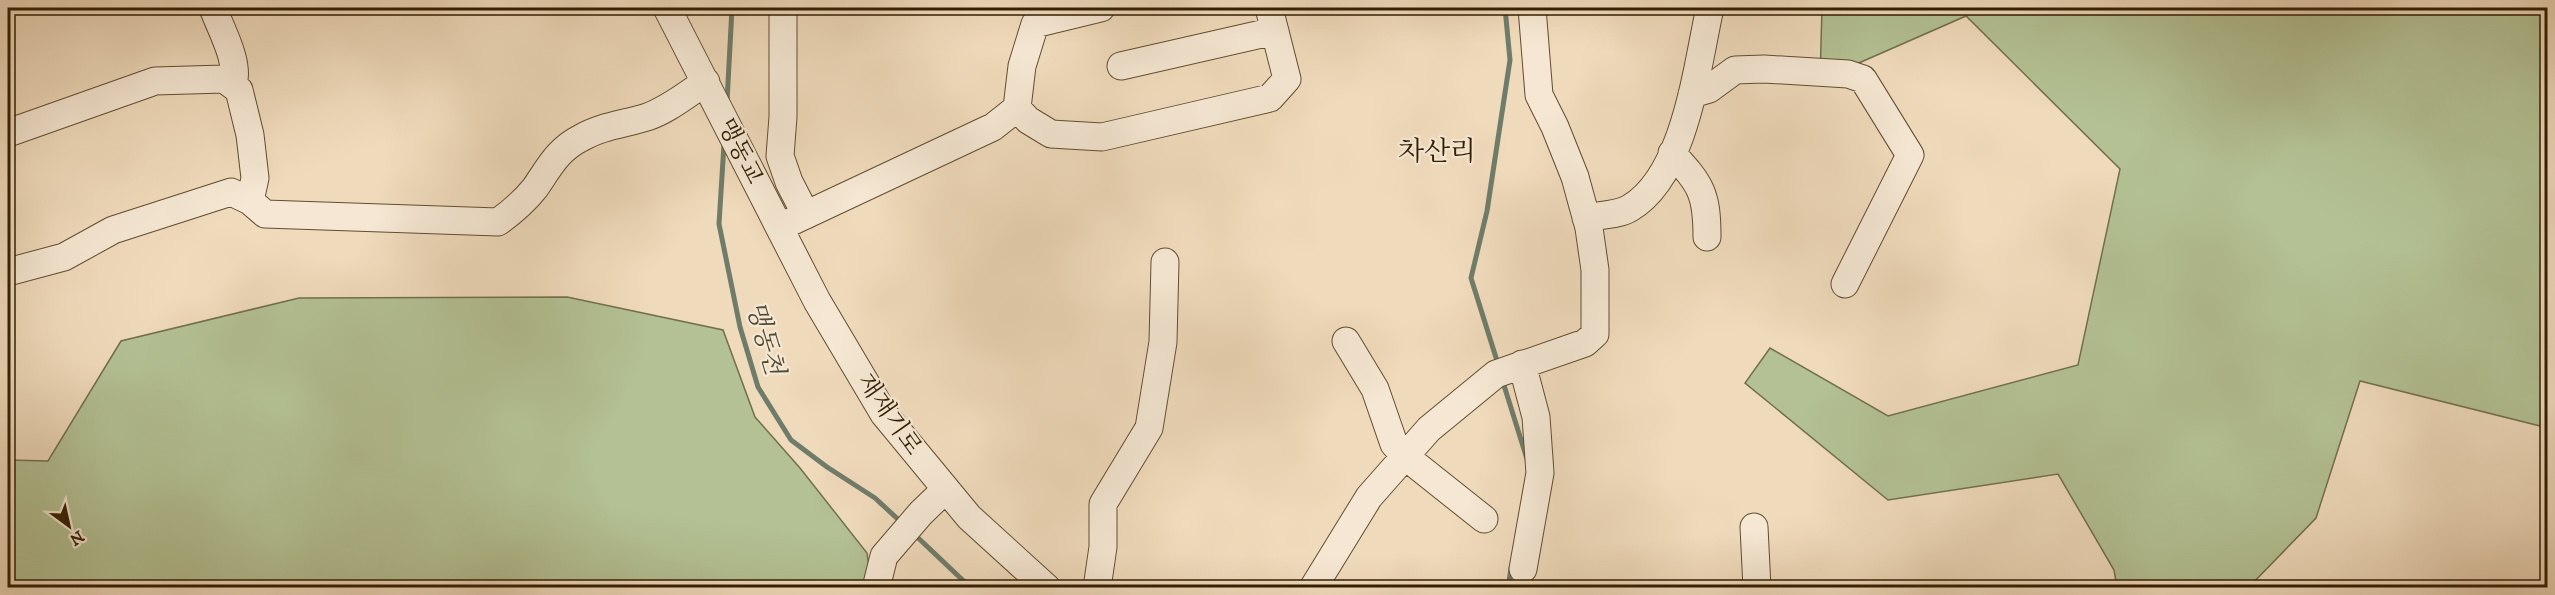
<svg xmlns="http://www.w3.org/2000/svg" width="2555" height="595" viewBox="0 0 2555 595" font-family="'IM FELL DW Pica','Noto Serif KR',serif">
  <rect width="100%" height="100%" fill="#efdabb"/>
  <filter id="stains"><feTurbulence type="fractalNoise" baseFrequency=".00333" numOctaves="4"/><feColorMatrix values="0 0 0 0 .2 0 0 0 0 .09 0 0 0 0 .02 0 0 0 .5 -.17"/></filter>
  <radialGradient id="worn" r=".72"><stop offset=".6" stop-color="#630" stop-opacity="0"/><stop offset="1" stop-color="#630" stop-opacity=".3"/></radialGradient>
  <path fill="#b3c194" stroke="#72704c" stroke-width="1.5" d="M 1822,8 L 2547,8 L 2547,432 L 2540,426 L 2360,381 L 2316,518 L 2249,587 L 2117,587 L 2114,570 L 2058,474 L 1888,500 L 1745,383 L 1770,348 L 1888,416 L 2078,365 L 2120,169 L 1966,16 L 1820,80 Z
    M 567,297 L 723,330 L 755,417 L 800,468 L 867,553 L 872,587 L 8,588 L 8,460 L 48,461 L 121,341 L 299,298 Z"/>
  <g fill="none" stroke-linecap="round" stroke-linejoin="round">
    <path stroke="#707c6a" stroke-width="5" d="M 727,102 L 732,8
      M 724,144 L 719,224 L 740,327 L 758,387 L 791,440 L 827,467 L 875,498 L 902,523
      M 1498,364 L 1471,278 L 1487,211 L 1510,60 L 1505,8
      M 1502,379 L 1527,459
      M 914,534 L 971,588
      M 1508,588 L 1511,568"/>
    <defs>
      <path id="minor" d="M 213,8 C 221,30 240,62 233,85
        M 667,8 L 817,301 L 884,414 L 969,517 L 1047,588
        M 783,8 L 783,117 L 780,156 L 789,182 L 806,215
        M 1121,66 L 1275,31
        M 1692,94 L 1709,89 L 1735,70 L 1764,69 L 1848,74 L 1863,79 L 1910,155 L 1845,284
        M 1017,108 L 1028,120 L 1051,134 L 1102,137 L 1270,98 L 1287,79 L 1269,8
        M 8,133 L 155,81 L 224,79 L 239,90 L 250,135 L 255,178 L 250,201
        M 1672,153 C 1701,185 1707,193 1707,237
        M 1586,218 C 1599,215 1619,215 1630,208 C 1686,175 1697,65 1710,8
        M 780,227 L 993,127 L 1017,108 L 1022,66 L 1035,24 L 1101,8
        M 8,272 L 64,257 L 113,230 L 231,192 L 250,201 L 265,214 L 498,222 C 512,212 524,202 535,188 C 549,168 557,150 581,138 C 601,126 625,124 647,117 C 668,110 687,94 706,82
        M 1346,341 L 1375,389 L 1394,444 L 1406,457 L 1484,519
        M 1522,364 L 1536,417 L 1540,473 L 1523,569
        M 1754,527 L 1757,588
        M 876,588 L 884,556 L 921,513 L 946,489
        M 1097,588 L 1103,547 L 1103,504 L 1149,428 L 1163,342 L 1165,262
        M 1313,588 L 1369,497 L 1429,429 L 1496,374 L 1585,343 L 1595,334 L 1595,270 L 1589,228 L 1575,177 L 1555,127 L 1539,95 L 1532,8"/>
    </defs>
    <use href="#minor" stroke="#614d31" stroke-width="29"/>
    <use href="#minor" stroke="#f5e7d3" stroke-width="27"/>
  </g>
  <g text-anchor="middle" stroke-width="4.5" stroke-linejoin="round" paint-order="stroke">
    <g font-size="24" fill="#321e03" stroke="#f5e7d3">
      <text transform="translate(741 151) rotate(63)" y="8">맹동교</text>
      <text transform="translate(890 414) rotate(55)" y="8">재재기로</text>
    </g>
    <g font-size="26" font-style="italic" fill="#514d36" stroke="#f5e7d3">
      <text transform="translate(766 338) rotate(74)" y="9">맹동천</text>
    </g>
    <g font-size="27" fill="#321e03" stroke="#f5e7d3">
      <text x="1437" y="160">차산리</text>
    </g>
  </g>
  <rect width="2555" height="595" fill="none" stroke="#efdabb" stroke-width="30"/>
  <rect x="9" y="9" width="2537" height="577" fill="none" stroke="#321e03" stroke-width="3"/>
  <rect x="15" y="15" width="2525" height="565" fill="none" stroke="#321e03" stroke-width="1.5"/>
  <g transform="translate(69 526) rotate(147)" stroke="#f5e7d3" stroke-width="4.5" paint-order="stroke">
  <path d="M0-4.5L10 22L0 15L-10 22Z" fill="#321e03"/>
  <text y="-9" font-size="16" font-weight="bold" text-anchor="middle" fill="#321e03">N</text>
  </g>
  <rect width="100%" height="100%" filter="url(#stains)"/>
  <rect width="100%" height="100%" fill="url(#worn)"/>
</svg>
